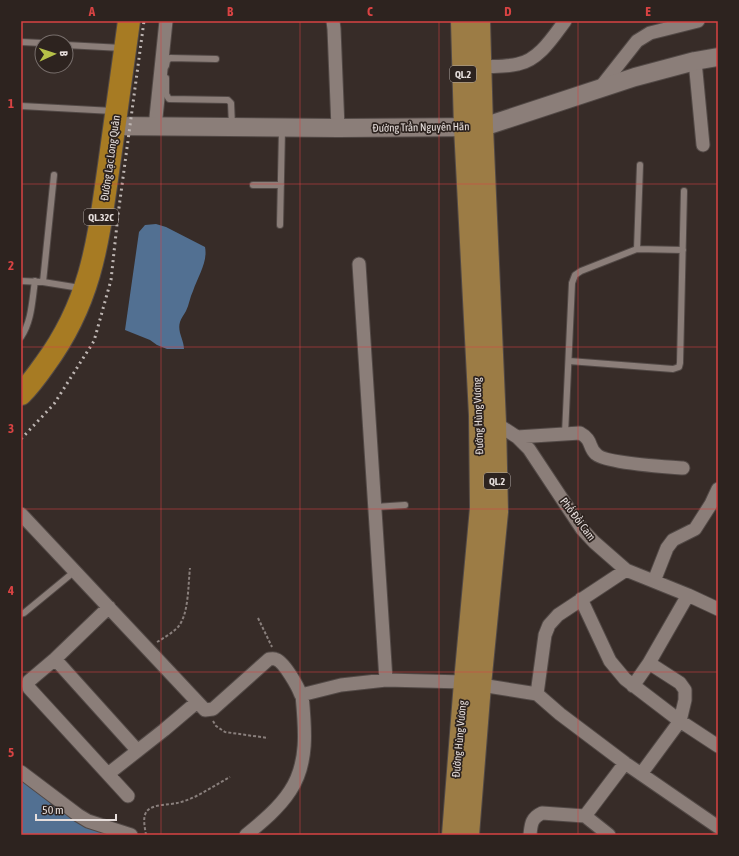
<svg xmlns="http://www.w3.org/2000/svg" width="739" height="856" viewBox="0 0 739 856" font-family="'Asap Condensed',sans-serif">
  <rect width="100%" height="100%" fill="#372c28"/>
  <path fill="#527092" d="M 156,224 L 166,227 L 205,247 C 208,262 198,276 193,291 C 190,297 189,305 186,311 C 184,315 181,318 180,322 C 177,332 184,340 184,349 L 167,349 L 157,345 L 150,340 L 125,330 L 139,232 L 145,225 Z
    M 21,778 L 57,809 L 111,835 L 21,835 Z"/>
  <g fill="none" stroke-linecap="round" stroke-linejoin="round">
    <defs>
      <path id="lane" d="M 21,42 L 42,43
        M 66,45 L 122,48
        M 166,66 L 167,61 L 170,58 L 216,59
        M 166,78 L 166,94 L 169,99 L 228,100 L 231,103 L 232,126
        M 21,106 L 113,111
        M 253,185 L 281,185
        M 280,225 L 282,129
        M 637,249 L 683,250
        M 21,281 L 43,282 L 80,288
        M 43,282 L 54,175
        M 21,337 C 32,321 32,300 35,281
        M 569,361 L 673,369 L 679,367 L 680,363 L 684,191
        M 565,434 L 572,283 L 575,275 L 581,271 L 637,249 L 640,165
        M 375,507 L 405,505
        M 21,614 L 24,613 L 75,571"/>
      <path id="street" d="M 333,21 L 334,29 L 338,128
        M 695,61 L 703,145
        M 481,67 C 493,66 507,67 518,64 C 539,60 553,37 565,21
        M 600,88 L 637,41 L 650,33 L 698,21
        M 155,127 L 166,21
        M 359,264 L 386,680
        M 491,420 L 517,437 L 529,449 L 582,529 L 594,542 L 626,570 L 688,595 L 718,609
        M 517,437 L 580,433 C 593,440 588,447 596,454 C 604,463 668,467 683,468
        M 21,514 L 205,710 L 213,709 L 269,659 C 270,659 274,658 275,659 C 284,661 298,687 301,695 L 341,685 L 386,680 L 464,682
        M 654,581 L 667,548 L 673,540 L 695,529 L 711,504 L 718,489
        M 581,599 L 610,661 L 625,679 L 680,721 L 718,746
        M 109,607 L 55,659 L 29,681 L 28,684 L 29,688 L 128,796
        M 55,659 L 137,750
        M 481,685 L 537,694 L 560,714 L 625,763 L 718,827
        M 633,686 L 649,663 L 688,595
        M 537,694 L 545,635 L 549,625 L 558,615 L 626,570
        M 21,772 L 78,815 L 88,821 L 131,835
        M 108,774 L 164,730 L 197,702
        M 641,774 L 680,721 L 685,700 L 685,690 L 680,683 L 649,663
        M 585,816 L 625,763
        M 246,835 C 262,822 279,808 290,791 C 309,763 305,727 302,695
        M 530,835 C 531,825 531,818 542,813 L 585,816 L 609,835"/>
      <path id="secondary" d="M 115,126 L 338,128 L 483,127 L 635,77 L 695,61 L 718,57"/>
      <path id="primary" d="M 452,835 L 464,682 L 480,508 L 479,415 L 464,127 L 461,21
        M 469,835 L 481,685 L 498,512 L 496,423 L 483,127 L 480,21"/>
      <path id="highway" d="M 21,394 C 30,385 38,374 45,364 C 92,300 98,241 109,165 C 116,117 122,69 129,21"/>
    </defs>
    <use href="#lane" stroke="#524946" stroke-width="8"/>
    <use href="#street" stroke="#524946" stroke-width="15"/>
    <use href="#secondary" stroke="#524946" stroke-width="20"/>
    <use href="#primary" stroke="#524946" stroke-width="22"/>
    <use href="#highway" stroke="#524946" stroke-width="24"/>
    <path stroke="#897f7c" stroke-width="2" stroke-dasharray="3 2" stroke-linecap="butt" d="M 258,618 L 272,647
      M 157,642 C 164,638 172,633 178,627 C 189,614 188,585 190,568
      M 213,721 L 216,726 L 225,732 L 268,738
      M 146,835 C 145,828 142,817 147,811 C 153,804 168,805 177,803 C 196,799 213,786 230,777"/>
    <use href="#lane" stroke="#8b7e79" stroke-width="6"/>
    <use href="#street" stroke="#8b7e79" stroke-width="13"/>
    <use href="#secondary" stroke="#8b7e79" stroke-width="18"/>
    <use href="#primary" stroke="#9c7c45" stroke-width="20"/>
    <use href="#highway" stroke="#a77b23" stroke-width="22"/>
    <path stroke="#beb6b3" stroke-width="3" stroke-dasharray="2 4" stroke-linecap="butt" d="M 21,439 L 54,404 L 94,341 L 111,280 L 118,215 L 144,21"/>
  </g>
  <path fill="none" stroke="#d84343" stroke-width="1" stroke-opacity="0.55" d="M 161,21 L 161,835M 300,21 L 300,835M 439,21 L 439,835M 578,21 L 578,835M 21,184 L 718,184M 21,347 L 718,347M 21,509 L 718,509M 21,672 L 718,672"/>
  <g text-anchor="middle" stroke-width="3.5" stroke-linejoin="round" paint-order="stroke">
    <g fill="#2d231f" stroke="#aea6a3" stroke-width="1">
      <rect x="450" y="66" width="26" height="16" rx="3"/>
      <rect x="84" y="209" width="34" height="16" rx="3"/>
      <rect x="484" y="473" width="26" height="16" rx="3"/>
    </g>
    <g font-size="10" font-weight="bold" fill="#e6dedc">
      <text x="463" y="78">QL.2</text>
      <text x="101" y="221">QL.32C</text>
      <text x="497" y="485">QL.2</text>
    </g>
    <g font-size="11" fill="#e6dedc" stroke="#2d231f">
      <text transform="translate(421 127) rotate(-1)" y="4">Đường Trần Nguyên Hãn</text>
      <text transform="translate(110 158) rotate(-82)" y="4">Đường Lạc Long Quân</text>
      <text transform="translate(478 416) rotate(-92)" y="4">Đường Hùng Vương</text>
      <text transform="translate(578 519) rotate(53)" y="4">Phố Đồi Cam</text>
      <text transform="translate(459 739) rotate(-85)" y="4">Đường Hùng Vương</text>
    </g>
  </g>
  <rect width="739" height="856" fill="none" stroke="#2d231f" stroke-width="44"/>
  <g transform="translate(54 54) rotate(87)"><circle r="19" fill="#2d231f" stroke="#776e6b"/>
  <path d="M0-3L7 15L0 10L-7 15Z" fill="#b6c148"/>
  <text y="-6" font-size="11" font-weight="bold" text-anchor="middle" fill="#e6dedc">B</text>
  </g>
  <path d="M36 814v6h80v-6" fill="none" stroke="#e6dedc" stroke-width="2"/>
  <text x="42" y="814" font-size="12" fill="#e6dedc" stroke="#2d231f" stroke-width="3" paint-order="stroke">50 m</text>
  <rect x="22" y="22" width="695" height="812" fill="none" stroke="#d84343" stroke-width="1.5"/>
  <g font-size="13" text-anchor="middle" font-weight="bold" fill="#d84343">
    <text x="92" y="16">A</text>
    <text x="230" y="16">B</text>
    <text x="370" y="16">C</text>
    <text x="508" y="16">D</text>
    <text x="648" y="16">E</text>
    <text x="11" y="108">1</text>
    <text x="11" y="270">2</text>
    <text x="11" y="433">3</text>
    <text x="11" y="595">4</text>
    <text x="11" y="757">5</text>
  </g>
</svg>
